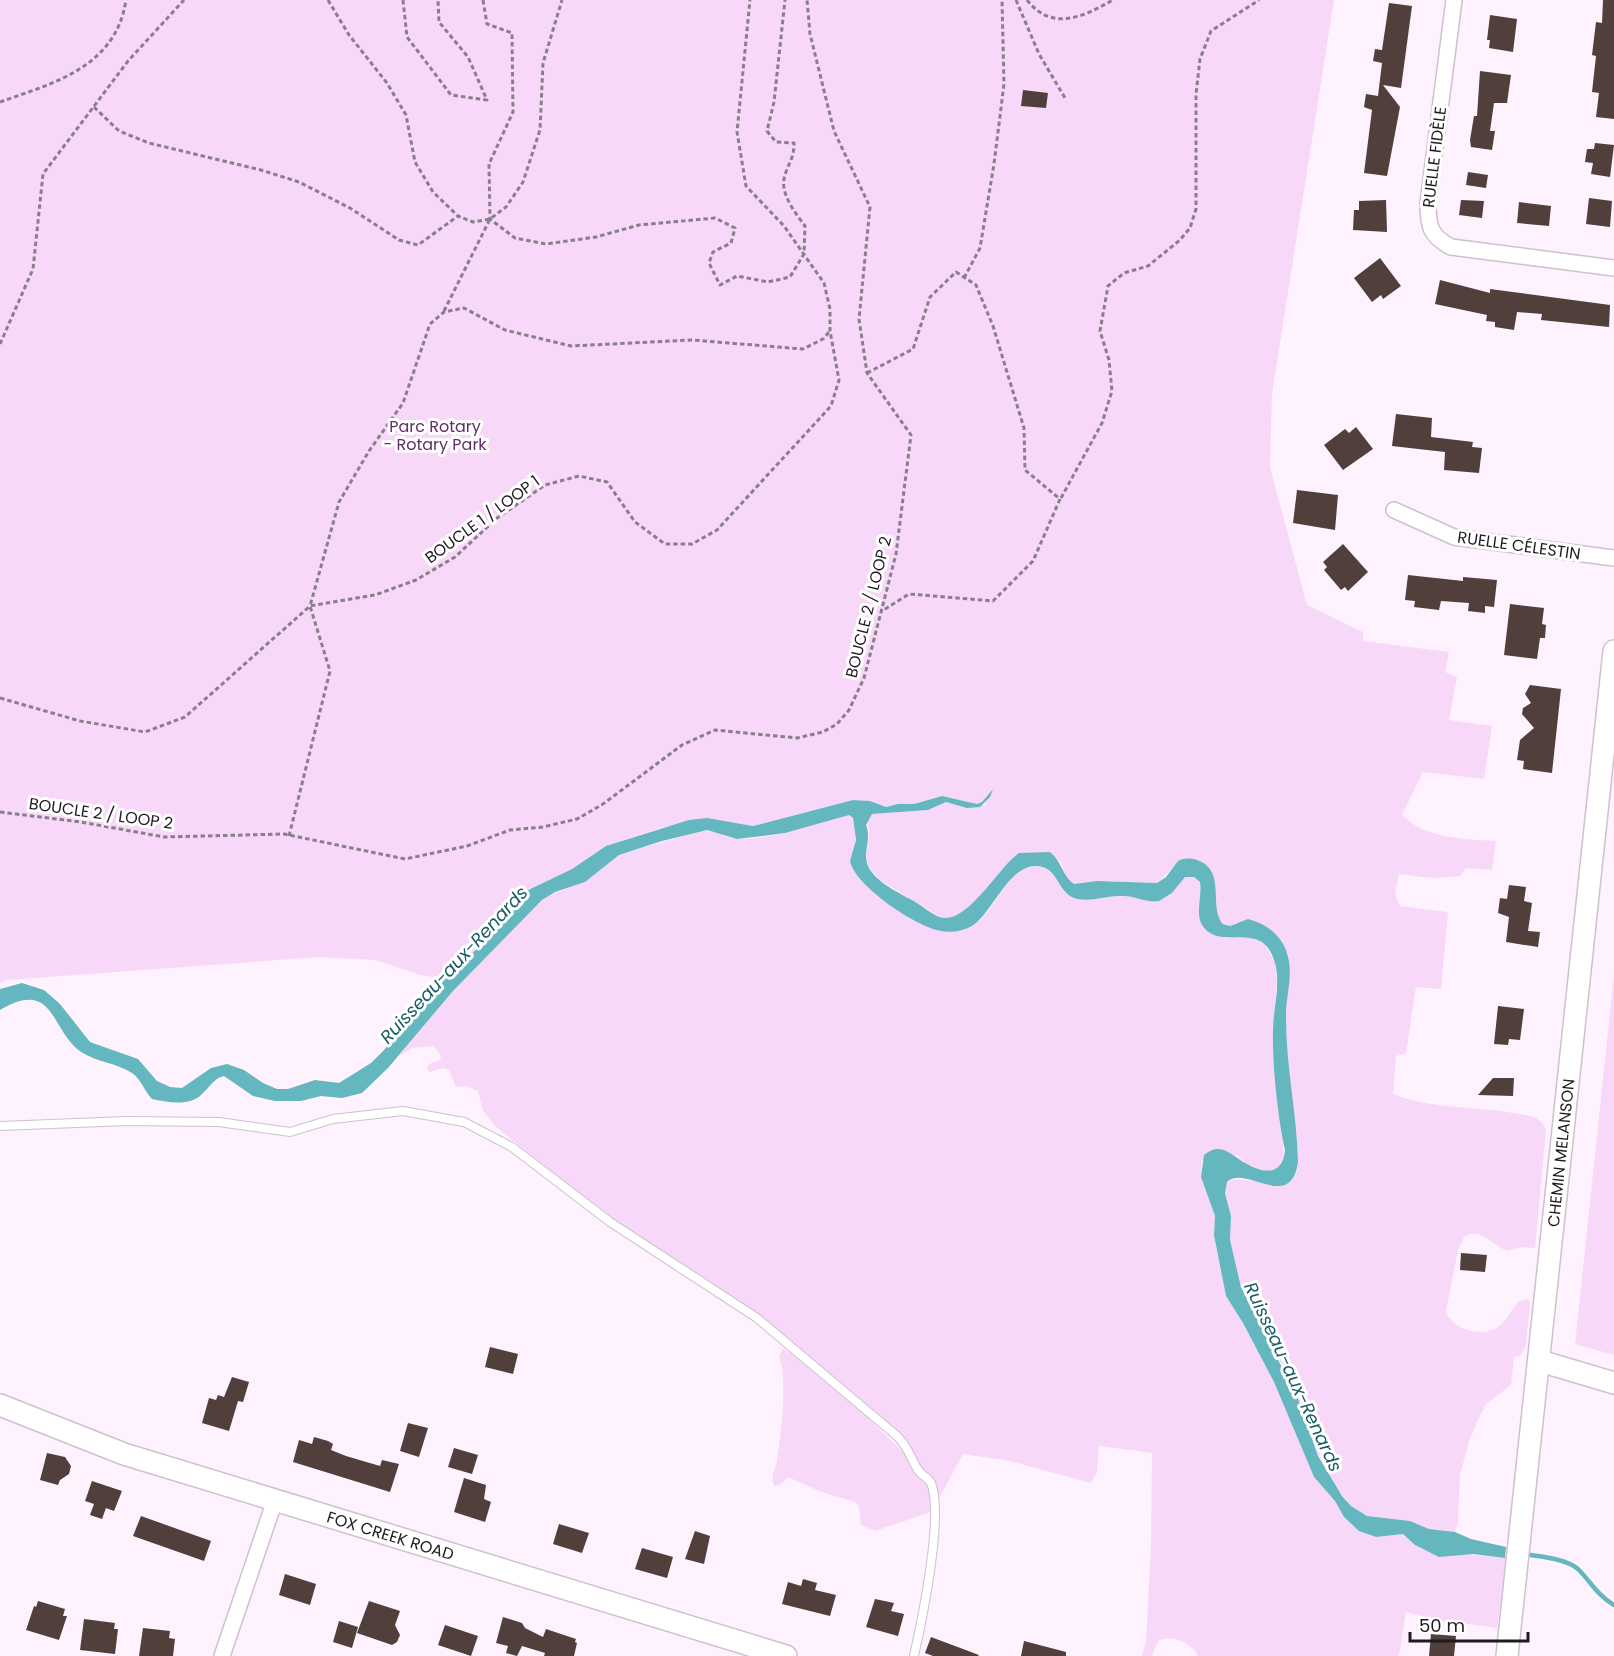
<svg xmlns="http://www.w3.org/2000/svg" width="1614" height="1656" viewBox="0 0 1614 1656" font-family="Poppins,sans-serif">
  <rect width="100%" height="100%" fill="#fef2fe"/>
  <path fill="#f8d8f8" d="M 0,0 L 1334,0 L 1272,394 L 1270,467 L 1307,605 L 1363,632 L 1363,641 L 1449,652 L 1445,672 L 1457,677 L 1449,720 L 1492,726 L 1484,779 L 1423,772 L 1402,815 C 1426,839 1464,839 1496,841 L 1492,870 L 1466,868 L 1460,876 L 1432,878 L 1399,874 L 1395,894 L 1400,906 L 1448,912 L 1441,989 L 1416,987 L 1406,1053 L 1396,1056 L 1393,1094 C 1431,1110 1488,1106 1529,1116 C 1537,1117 1543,1122 1546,1130 L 1535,1248 L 1520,1247 L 1508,1251 C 1493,1247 1481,1226 1464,1237 L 1458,1250 L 1446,1311 C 1452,1330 1482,1338 1498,1327 C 1507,1321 1512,1309 1519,1301 L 1528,1299 L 1530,1302 L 1526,1346 L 1520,1356 L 1514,1357 L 1511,1385 L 1485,1405 L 1470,1438 L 1460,1475 L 1458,1522 L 1455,1532 L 1429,1529 L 1410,1521 L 1367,1516 L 1351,1506 L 1336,1487 L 1314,1447 L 1303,1411 L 1281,1363 L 1241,1287 L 1230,1240 L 1231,1216 L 1225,1193 L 1227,1182 C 1236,1173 1271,1189 1291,1182 L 1297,1171 L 1298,1152 C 1293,1108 1285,1062 1286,1017 C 1286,993 1291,977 1287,952 L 1237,922 L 1230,926 L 1221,922 C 1210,902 1223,877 1200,861 L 1182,859 L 1157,883 L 1097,881 L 1074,884 L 1068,880 L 1060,861 L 1014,857 C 998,874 967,922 941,918 L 880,880 L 869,867 L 866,859 L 869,833 L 867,820 L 872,814 L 928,810 L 946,802 L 960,806 L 985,805 L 988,794 L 982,802 L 977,804 L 942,796 L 914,804 L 898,804 L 886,807 L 870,801 L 853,800 L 753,826 L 717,820 L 664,827 L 606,846 L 572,869 L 520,894 L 480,946 L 456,969 L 444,975 L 432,977 L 420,975 L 375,960 L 320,957 L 7,980 L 0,983 Z
    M 846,814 L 853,818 C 856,839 856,857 859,878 C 886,905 940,950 978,922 C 996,908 1006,872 1031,867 C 1057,861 1058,897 1081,899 L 1124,896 L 1159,901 L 1172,893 L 1185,877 L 1194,877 L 1200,882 L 1200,909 L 1203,926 L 1216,935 L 1254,938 L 1265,945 L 1275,962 L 1277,981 L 1273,1035 L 1284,1156 L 1279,1168 L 1270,1172 L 1246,1164 L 1237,1155 L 1202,1161 L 1201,1177 L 1215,1216 L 1214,1235 L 1226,1296 L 1243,1323 L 1274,1382 L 1314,1477 L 1335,1501 L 1344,1517 L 1359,1531 L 1376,1537 L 1403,1534 L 1421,1549 L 1506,1558 L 1497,1628 L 1437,1620 L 1406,1612 L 1399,1656 L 1198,1656 C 1192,1643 1172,1634 1158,1641 L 1152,1656 L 1142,1656 L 1146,1641 L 1151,1546 L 1152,1453 L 1099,1446 L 1097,1471 L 1091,1483 L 1010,1461 L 963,1454 L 936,1504 L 928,1513 L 875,1531 L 861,1525 L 859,1506 L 855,1502 L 821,1492 L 788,1477 L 780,1485 L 775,1486 C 769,1478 776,1469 777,1460 C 781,1435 788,1378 779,1357 L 782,1349 L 789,1352 L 859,1409 L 914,1463 L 915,1456 L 904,1440 L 758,1315 L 611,1219 L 496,1127 L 483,1111 L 478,1091 L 466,1086 L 456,1087 L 449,1070 L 443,1068 L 429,1072 L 427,1069 L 429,1064 L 440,1060 L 441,1056 L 434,1046 L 412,1048 L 398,1057 L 453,991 L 536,906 L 549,895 L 585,882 L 619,855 L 700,831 C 714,829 727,839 741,839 C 777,838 813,825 846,814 Z
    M 1614,975 L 1614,1355 L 1575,1344 Z"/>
  <path fill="#65b7bf" d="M 993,789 L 990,797 L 980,807 L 967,808 L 946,802 L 928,810 L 872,814 L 866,825 C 872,839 862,853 868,866 C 876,882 897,892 912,900 C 921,905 930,913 939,917 C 966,927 999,866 1019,853 L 1050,852 C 1061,860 1063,877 1074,884 L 1097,881 L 1157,883 L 1166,877 L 1178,861 C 1184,858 1190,858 1197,860 C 1227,870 1208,906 1223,924 L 1230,926 L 1248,919 C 1266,924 1279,933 1286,950 C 1295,974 1285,996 1286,1019 C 1286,1067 1297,1114 1298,1162 C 1291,1213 1245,1164 1227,1182 L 1225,1193 L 1231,1216 L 1230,1240 L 1241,1287 L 1298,1399 L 1318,1456 L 1342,1496 L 1351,1506 L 1367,1516 L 1410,1521 L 1429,1529 L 1455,1532 L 1471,1539 L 1506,1547 L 1505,1558 L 1473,1554 L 1439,1557 L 1415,1545 L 1403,1534 L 1376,1537 L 1359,1531 L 1344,1517 L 1335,1501 L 1314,1477 L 1274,1382 L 1243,1323 L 1226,1296 L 1214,1235 L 1215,1216 L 1201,1177 L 1204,1155 C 1223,1140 1232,1157 1247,1164 C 1265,1174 1283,1175 1285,1150 C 1278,1118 1272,1064 1273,1031 C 1273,1009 1281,985 1275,963 C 1262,916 1218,955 1201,923 C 1196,912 1202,895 1200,882 L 1194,877 L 1185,877 L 1172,893 L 1159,901 C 1147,903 1135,896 1123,896 C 1108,895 1088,903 1074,898 C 1057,891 1058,867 1037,866 C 1008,865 993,913 972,926 C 963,931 951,933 941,931 C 916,927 855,886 850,861 L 856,840 L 853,818 L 849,815 L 785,833 L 737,839 L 707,830 L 662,841 L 619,855 L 585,882 L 555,892 L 542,900 L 453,991 L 388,1068 L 362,1093 L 342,1098 L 321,1096 L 301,1101 L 275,1101 L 253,1096 L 224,1076 C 213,1079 210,1087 202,1094 C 190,1107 167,1102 152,1099 C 144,1091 142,1080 132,1073 C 117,1063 96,1062 81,1052 C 50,1030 55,978 0,1010 L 0,989 L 22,983 L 44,990 L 60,1004 L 90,1042 L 138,1059 L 157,1081 L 170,1087 L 182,1088 L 211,1068 L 227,1064 L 244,1070 L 263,1083 L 277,1089 L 288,1089 L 315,1080 L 339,1083 L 371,1063 L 384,1050 L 443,981 L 480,946 L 520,894 L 572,869 L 606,846 L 689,820 L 707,818 L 753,826 L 853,800 L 870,801 L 886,807 L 898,804 L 914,804 L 942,796 L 977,804 L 982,802 Z"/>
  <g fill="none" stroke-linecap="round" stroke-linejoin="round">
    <path stroke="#65b7bf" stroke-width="4.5" d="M 1524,1554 C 1539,1556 1567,1559 1578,1569 C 1591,1582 1598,1596 1614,1605"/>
  </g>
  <path fill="#513f3b" d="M 1603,0 L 1614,0 L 1614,119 L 1596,117 L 1599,93 L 1592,92 L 1596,56 L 1592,55 L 1596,22 L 1602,23 Z
    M 1389,3 L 1412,6 L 1401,88 L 1383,85 L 1400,107 L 1387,176 L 1364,173 L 1372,110 L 1364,107 L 1366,94 L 1378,96 L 1382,63 L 1373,61 L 1375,49 L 1382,50 Z
    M 1490,15 L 1517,19 L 1513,52 L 1489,48 L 1490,40 L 1487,40 Z
    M 1480,71 L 1511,75 L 1507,103 L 1494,103 L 1490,131 L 1495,131 L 1492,150 L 1471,147 L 1470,140 L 1474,116 L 1477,116 Z
    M 1023,90 L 1048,93 L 1046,108 L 1021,106 Z
    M 1595,143 L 1614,145 L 1610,177 L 1591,174 L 1593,163 L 1585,162 L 1587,149 L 1594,149 Z
    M 1468,172 L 1488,175 L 1486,188 L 1466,185 Z
    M 1589,198 L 1612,201 L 1610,227 L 1586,224 Z
    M 1386,200 L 1387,232 L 1353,230 L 1354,210 L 1359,210 L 1359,201 Z
    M 1461,200 L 1484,201 L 1482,218 L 1459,215 Z
    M 1519,202 L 1551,206 L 1549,226 L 1517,223 Z
    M 1380,258 L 1401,286 L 1383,299 L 1381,295 L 1372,302 L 1354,278 Z
    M 1440,280 L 1490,293 L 1490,289 L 1610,305 L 1609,327 L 1541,320 L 1542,314 L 1517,312 L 1514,330 L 1495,327 L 1495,322 L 1486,321 L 1487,315 L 1435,304 Z
    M 1396,414 L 1432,418 L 1431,437 L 1473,442 L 1472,447 L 1482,448 L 1479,473 L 1444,470 L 1445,452 L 1392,446 Z
    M 1356,427 L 1373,449 L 1343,470 L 1324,445 L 1345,429 L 1349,433 Z
    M 1297,490 L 1338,495 L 1335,530 L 1293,523 Z
    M 1343,544 L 1368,572 L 1348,591 L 1345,587 L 1341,590 L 1324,570 L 1327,567 L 1323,562 Z
    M 1408,575 L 1463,581 L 1463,577 L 1497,580 L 1494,607 L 1485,606 L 1485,613 L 1468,611 L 1469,603 L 1441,601 L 1439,610 L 1414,607 L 1415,601 L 1405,600 Z
    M 1510,604 L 1544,608 L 1542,624 L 1546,625 L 1545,638 L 1540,638 L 1537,659 L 1504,655 Z
    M 1530,685 L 1561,689 L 1552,773 L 1523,769 L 1524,761 L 1517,760 L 1520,740 L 1534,728 L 1522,714 L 1523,708 L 1531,703 L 1525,694 Z
    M 1509,885 L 1526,887 L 1524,901 L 1532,903 L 1528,931 L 1540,932 L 1538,947 L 1506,942 L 1509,917 L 1498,913 L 1500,898 L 1507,899 Z
    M 1498,1006 L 1524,1009 L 1520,1040 L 1509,1039 L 1508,1045 L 1494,1044 Z
    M 1493,1078 L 1514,1078 L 1513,1096 L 1478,1095 Z
    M 1461,1253 L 1487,1255 L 1485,1272 L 1460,1270 Z
    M 490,1347 L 518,1354 L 513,1374 L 485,1367 Z
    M 232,1377 L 249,1382 L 243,1402 L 238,1401 L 229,1431 L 202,1423 L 209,1398 L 216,1400 L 218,1395 L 224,1397 Z
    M 408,1423 L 428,1428 L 419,1457 L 400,1451 Z
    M 314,1437 L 328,1441 L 333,1444 L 331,1450 L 346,1456 L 380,1466 L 382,1460 L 399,1464 L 390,1492 L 293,1462 L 299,1440 L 312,1444 Z
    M 454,1448 L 478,1455 L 472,1474 L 448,1467 Z
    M 47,1453 L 65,1457 L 71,1466 L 69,1474 L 60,1480 L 58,1485 L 40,1480 Z
    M 464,1478 L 486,1485 L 484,1499 L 491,1502 L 485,1522 L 454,1512 Z
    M 92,1481 L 122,1491 L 114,1511 L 106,1508 L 102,1519 L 90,1515 L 94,1504 L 85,1501 Z
    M 141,1516 L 211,1541 L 204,1561 L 133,1536 Z
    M 559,1524 L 589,1533 L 582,1553 L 553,1544 Z
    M 695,1531 L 710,1536 L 704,1564 L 685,1559 Z
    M 642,1548 L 673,1557 L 667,1578 L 635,1569 Z
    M 285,1574 L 316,1584 L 310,1605 L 279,1595 Z
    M 803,1579 L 817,1583 L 815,1590 L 836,1595 L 830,1616 L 782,1604 L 788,1582 L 801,1586 Z
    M 875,1599 L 894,1603 L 891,1611 L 904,1614 L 898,1636 L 866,1627 Z
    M 38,1601 L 65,1609 L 63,1616 L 67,1616 L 59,1640 L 26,1630 L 34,1606 L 36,1607 Z
    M 369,1601 L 400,1611 L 395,1625 L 400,1635 L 397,1642 L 392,1645 L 357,1633 Z
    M 503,1617 L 522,1623 L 525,1628 L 543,1637 L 546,1629 L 576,1639 L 575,1642 L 577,1643 L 574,1656 L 544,1656 L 545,1653 L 522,1646 L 517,1656 L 506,1653 L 508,1646 L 496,1643 Z
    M 84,1619 L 115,1623 L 114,1629 L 118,1629 L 115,1654 L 80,1650 Z
    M 339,1621 L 358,1627 L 352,1648 L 333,1642 Z
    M 445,1625 L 478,1636 L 471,1656 L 438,1645 Z
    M 143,1628 L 170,1631 L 169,1638 L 175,1639 L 173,1656 L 139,1656 Z
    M 1431,1634 L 1456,1636 L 1454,1656 L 1429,1656 Z
    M 931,1637 L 979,1655 L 978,1656 L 933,1656 L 925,1653 Z
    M 1024,1641 L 1066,1652 L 1066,1656 L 1021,1656 Z"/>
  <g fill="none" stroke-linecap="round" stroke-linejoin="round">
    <defs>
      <path id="lane" d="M 0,1126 L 127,1121 L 219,1122 L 290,1132 L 333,1119 L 403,1111 L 464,1122 L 512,1147 L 610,1222 L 757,1318 L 897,1436 C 909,1448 910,1457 918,1470 C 922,1476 928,1477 931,1483 C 944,1515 922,1620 914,1656"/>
      <path id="street" d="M 1454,0 L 1428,203 C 1428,226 1430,236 1451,247 L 1614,268
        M 1394,510 L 1454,537 L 1614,558
        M 222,1656 L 275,1500"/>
      <g id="secondary">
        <path d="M 1540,1361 L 1614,1383"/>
        <path id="s1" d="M 0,1405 L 124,1454 L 786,1656"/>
        <path id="s2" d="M 1507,1656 L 1614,651"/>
      </g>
    </defs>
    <use href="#lane" stroke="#cfc0cf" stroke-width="10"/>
    <use href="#street" stroke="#cfc0cf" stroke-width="18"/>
    <use href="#secondary" stroke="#cfc0cf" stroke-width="24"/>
    <path stroke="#888088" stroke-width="3" stroke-dasharray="4.5 3" stroke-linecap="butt" d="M 328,0 L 349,35 L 387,83 L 406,115 L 415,162 L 433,192 L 458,216 L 473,222 L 490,219 L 506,207 L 523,182 L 540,130 L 543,63 L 562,0
      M 403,0 L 407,37 L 451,95 L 487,100 L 468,57 L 439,22 L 438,0
      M 483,0 L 487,24 L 512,33 L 513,112 L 489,164 L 490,219 L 515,238 L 546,244 L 596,237 L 639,225 L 715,218 L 735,228 L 731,243 L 713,252 L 709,263 L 720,285 L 737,276 L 768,282 L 790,277 L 804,254 L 805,226 C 796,214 781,195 784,179 C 787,164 794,161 794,143 L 776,142 L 767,131 L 774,102 L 785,0
      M 1016,0 L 1039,54 L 1065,98
      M 1027,0 C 1052,32 1083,17 1113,0
      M 0,102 C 54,83 116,67 126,0
      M 94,107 L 119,131 L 149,143 L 261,170 L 299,182 L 350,208 L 399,240 L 418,245 L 458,216
      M 964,278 L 980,248 L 994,164 L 1004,84 L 1002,0
      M 444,311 L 490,219
      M 0,344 L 33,269 L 43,174 L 128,61 L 184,0
      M 867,373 L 913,349 L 930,297 L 956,272 L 976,285 L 993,326 L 1024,428 L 1025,470 L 1060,499 L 1033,561 L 993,601 L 909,594 L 882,611
      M 1061,498 L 1102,423 L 1112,391 L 1109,360 L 1100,331 L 1108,286 L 1124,273 L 1148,266 L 1180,240 L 1190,228 L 1196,209 L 1196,94 L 1200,59 L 1211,31 L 1259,0
      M 0,698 L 80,721 L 145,732 L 185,717 L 310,606 L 375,595 L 416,580 L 455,557 L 497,518 L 545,485 L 579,476 L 607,482 L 635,522 L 665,544 L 692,544 L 717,530 L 831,406 L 839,380 L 830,331 L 830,309 L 824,283 L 784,226 L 746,186 L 737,132 L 750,0
      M 0,812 L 81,822 L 164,837 L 284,834 L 405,859 L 467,846 L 510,830 L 543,827 L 577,819 L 603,804 L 682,745 L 715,730 L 797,738 L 823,732 L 837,724 L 849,710 L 864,678 L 896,554 L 911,435 L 867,373 L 859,319 L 870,207 L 834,131 L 810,34 L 807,0
      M 289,836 L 330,671 L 310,606 L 339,502 L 369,451 L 403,403 L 430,324 L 444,312 L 464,308 L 505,330 L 571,346 L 692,340 L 803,349 L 823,339 L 830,331"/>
    <use href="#lane" stroke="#fff" stroke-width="8"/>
    <use href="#street" stroke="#fff" stroke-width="15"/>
    <use href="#secondary" stroke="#fff" stroke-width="21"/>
  </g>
  <g text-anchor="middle" stroke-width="6" stroke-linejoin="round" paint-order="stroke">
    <g font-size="16" fill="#1f1a1f" stroke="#fff">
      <text transform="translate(1434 157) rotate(-83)" y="6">RUELLE FIDÈLE</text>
      <text transform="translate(482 519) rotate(-36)" y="6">BOUCLE 1 / LOOP 1</text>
      <text transform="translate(1519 545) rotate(8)" y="6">RUELLE CÉLESTIN</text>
      <text transform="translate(868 607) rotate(-76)" y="6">BOUCLE 2 / LOOP 2</text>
      <text transform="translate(101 813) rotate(8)" y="6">BOUCLE 2 / LOOP 2</text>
      <text dy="6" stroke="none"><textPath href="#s2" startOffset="506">CHEMIN MELANSON</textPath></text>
      <text dy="6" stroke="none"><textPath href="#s1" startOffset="412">FOX CREEK ROAD</textPath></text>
    </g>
    <g font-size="16" fill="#632d66" stroke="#fff">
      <text x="435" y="432">Parc Rotary<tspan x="435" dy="18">- Rotary Park</tspan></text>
    </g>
    <g font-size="18" font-style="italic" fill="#185d64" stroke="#fff">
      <text transform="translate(454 965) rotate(-47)" y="6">Ruisseau-aux-Renards</text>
      <text transform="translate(1293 1377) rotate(65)" y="6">Ruisseau-aux-Renards</text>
    </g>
  </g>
  <path d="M1410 1632v9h118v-9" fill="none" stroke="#1f1a1f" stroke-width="3"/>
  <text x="1419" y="1632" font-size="18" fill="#1f1a1f" stroke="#ffffff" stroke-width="4.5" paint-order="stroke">50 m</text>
</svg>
